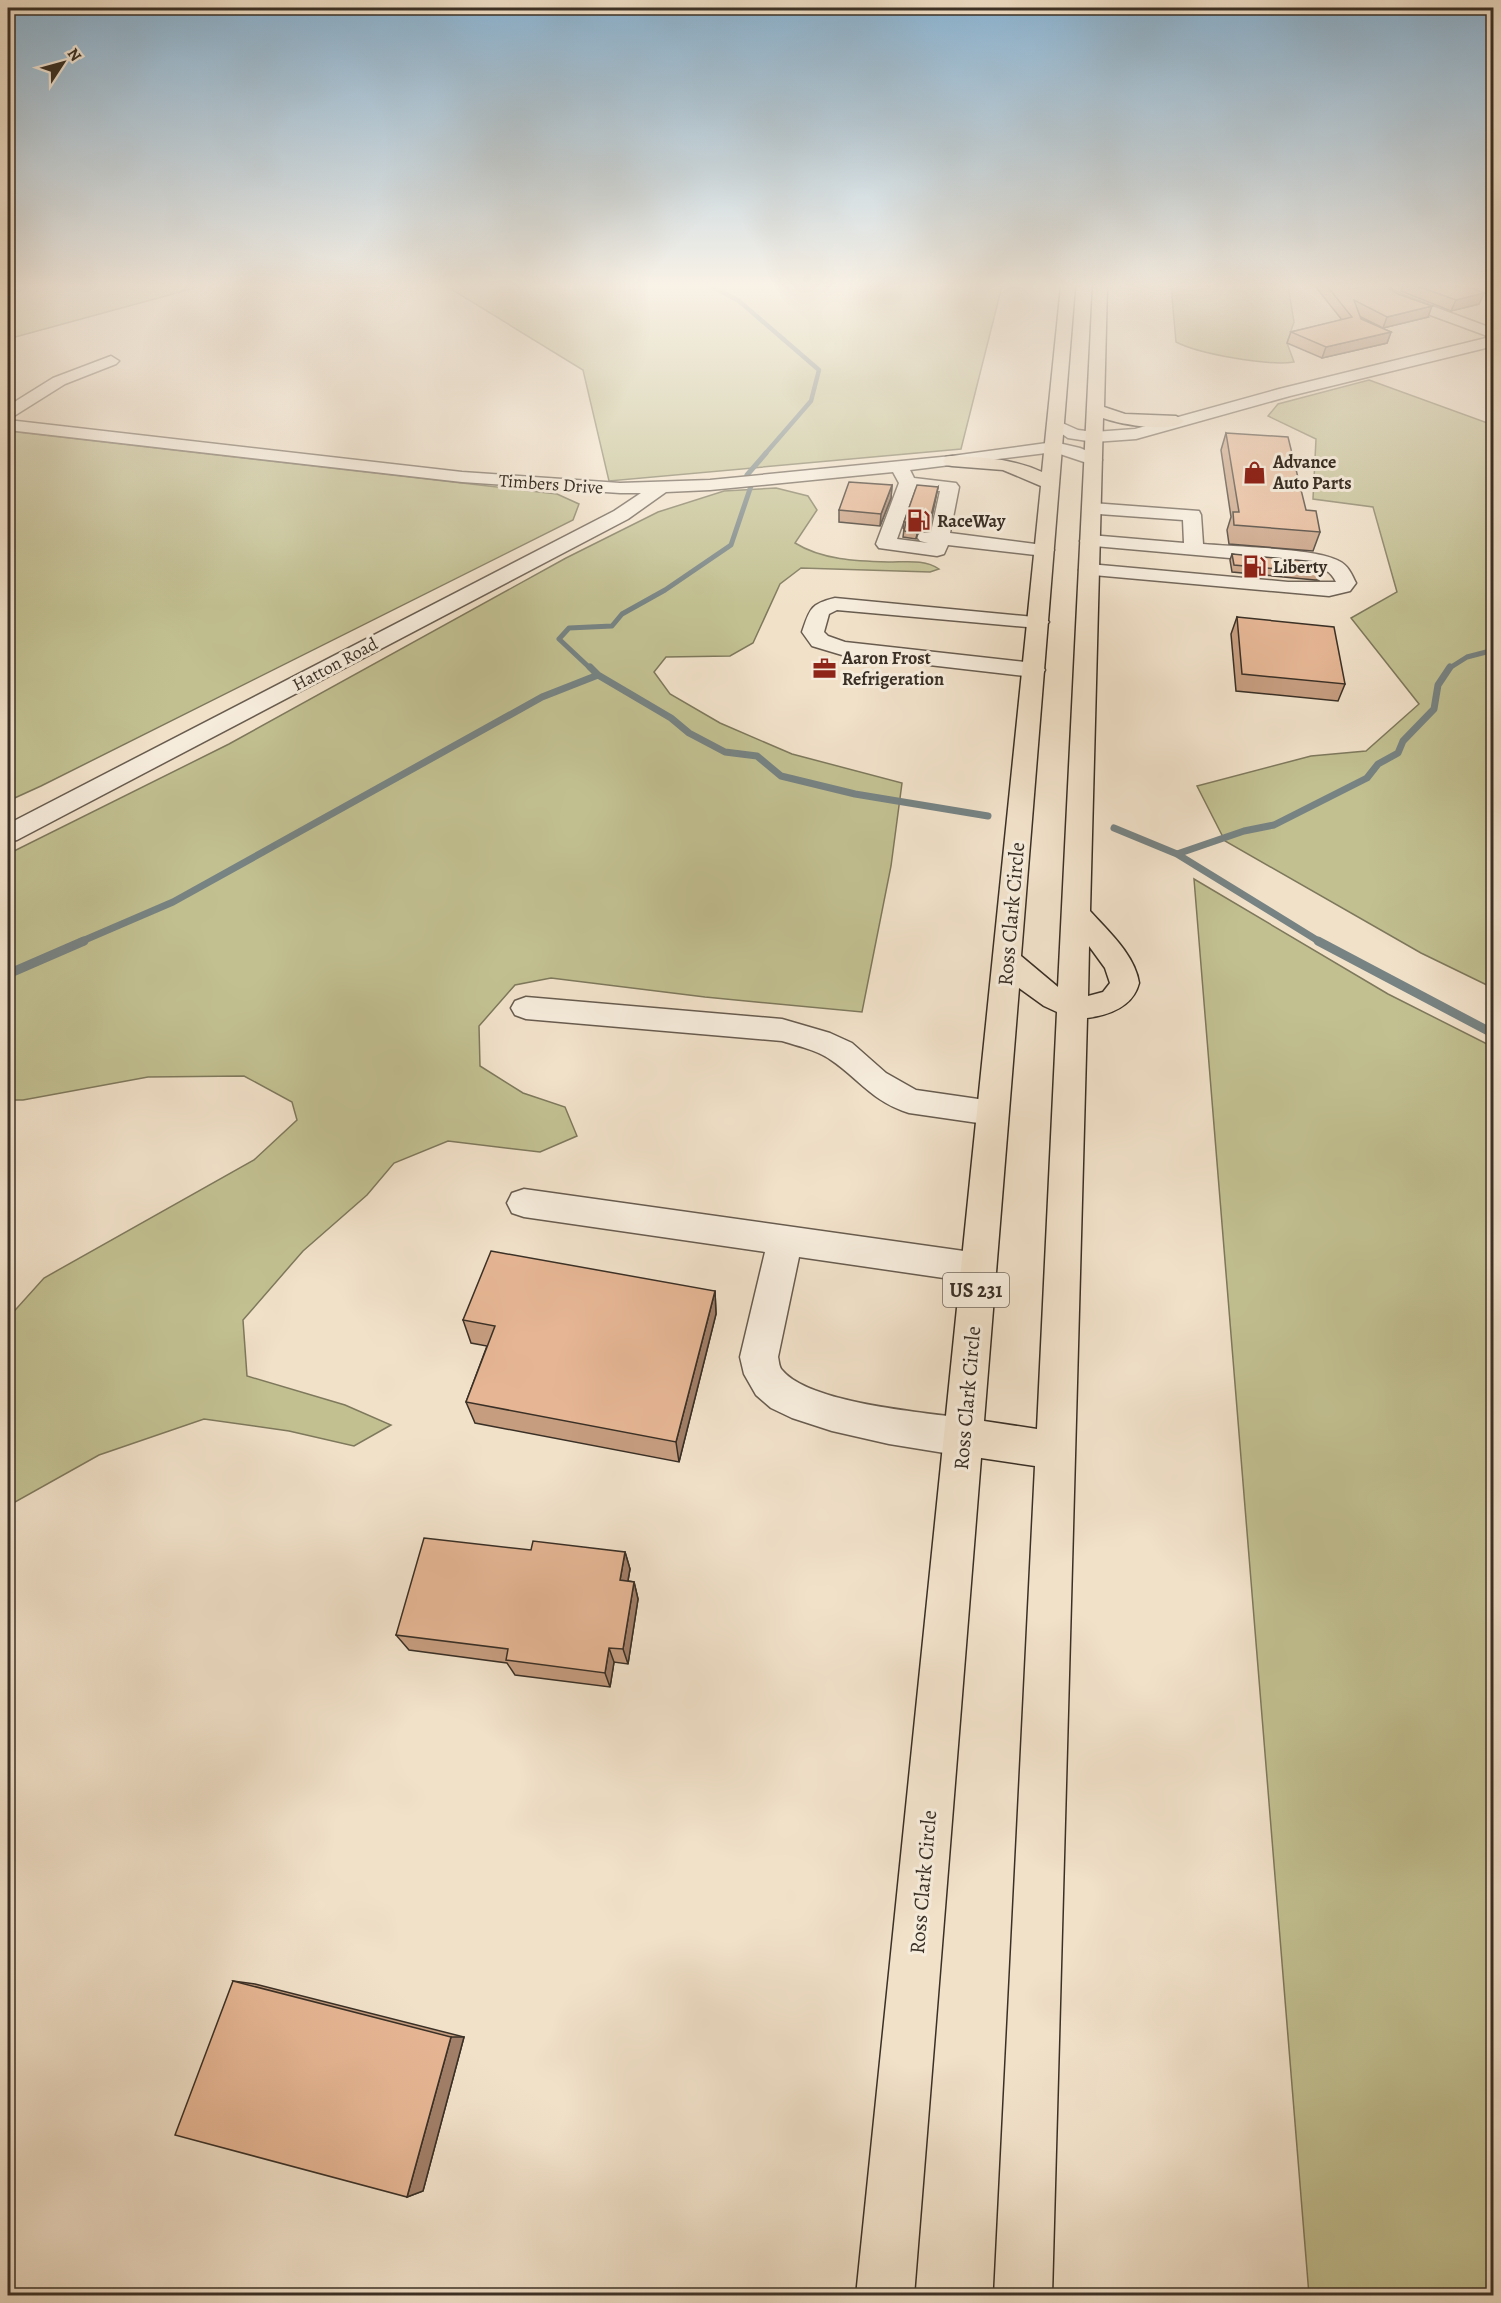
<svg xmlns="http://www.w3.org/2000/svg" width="1501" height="2303" viewBox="0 0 1501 2303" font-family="Alegreya,serif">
  <rect width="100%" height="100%" fill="#f1e1c9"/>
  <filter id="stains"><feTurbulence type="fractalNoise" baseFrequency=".00333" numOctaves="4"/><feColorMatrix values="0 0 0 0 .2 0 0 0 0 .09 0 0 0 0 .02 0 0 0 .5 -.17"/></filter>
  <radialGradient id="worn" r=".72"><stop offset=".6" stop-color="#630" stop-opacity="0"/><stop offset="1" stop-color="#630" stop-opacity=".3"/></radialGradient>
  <path fill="#c2c091" stroke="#7e785c" stroke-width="1.5" d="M 8,286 L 202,286 L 8,339 Z
    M 446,286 L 1002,286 L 961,449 L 609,481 L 583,370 Z
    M 1171,286 L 1288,286 L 1294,322 L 1287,343 L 1294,362 C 1268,366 1199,354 1176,342 Z
    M 1369,380 L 1493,425 L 1493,988 L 1421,953 L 1225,841 L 1197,786 L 1311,756 L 1366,751 L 1419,704 L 1351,618 L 1397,592 L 1373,507 L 1313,499 L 1316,439 L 1268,416 L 1278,404 Z
    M 8,431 L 557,494 L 579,504 L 573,520 L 41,786 L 8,801 Z
    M 776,488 L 808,496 L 817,510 L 795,543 C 822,560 857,561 889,562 C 906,562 925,559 939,569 L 930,572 L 801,568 L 780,584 L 753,643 L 730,656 L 666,657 L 654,672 L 670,694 L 720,723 L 792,754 L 902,783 L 891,866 L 862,1012 L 705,997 L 551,978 L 515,985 L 479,1026 L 480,1066 L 523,1093 L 565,1107 L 577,1136 L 540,1152 L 448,1141 L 394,1163 L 367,1195 L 303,1251 L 243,1320 L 247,1376 L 345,1405 L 391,1425 L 354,1446 L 289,1431 L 204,1419 L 99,1455 L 8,1506 L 8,1318 L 44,1278 L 254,1160 L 297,1120 L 292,1102 L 244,1076 L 148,1077 L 23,1100 L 8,1100 L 8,854 L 229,744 L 566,558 L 658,512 L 724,491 Z
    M 1194,879 L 1388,994 L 1493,1047 L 1493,2295 L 1309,2295 Z"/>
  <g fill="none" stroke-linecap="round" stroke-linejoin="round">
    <path stroke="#778383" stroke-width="4.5" d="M 711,286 L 739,301 L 819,370 L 811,401 L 765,454
      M 8,293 L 30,286"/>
    <path stroke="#778383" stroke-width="5" d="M 747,475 L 766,453
      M 591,669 L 559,639 L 569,628 L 612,626 L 622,614 L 665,590 L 731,545 L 752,483
      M 1448,669 L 1467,657 L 1494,650"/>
    <path stroke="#778383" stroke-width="7" d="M 590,667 L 598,675 L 671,718 L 689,733 L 725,752 L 757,756 L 781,776 L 855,794 L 988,816
      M 1114,828 L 1177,854 L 1320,942
      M 1177,854 L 1244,831 L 1274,825 L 1367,778 L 1378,764 L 1398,753 L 1403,741 L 1434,709 L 1438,685 L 1450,667
      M 80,942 L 173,902 L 542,697 L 598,675"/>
    <path stroke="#778383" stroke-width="9" d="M 1318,941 L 1494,1034
      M 8,974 L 84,941"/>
    <defs>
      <path id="minor" d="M 1369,286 L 1385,286 L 1405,296 L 1494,329 L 1494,346 L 1290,396 L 1136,439 L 1094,442 L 1068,438 L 1052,427 L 1060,422 L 1078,430 L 1094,432 L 1135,429 L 1279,389 L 1490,337 L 1395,302 Z
        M 111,356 L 119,361 L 116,364 L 65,384 L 14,416 L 8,418 L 8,406 L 53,378 Z
        M 8,420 L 462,472 L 620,483 L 710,480 L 952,456 L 1054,442 L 1080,448 L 1099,456 L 1102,460 L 1099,464 L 1093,465 L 1054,452 L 910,470 L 914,478 L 956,483 L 959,487 L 950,533 L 1051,546 L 1054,550 L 1051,554 L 1044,556 L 948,545 L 944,554 L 937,556 L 879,548 L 876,544 L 899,483 L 893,472 L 710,490 L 666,492 L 628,519 L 17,840 L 8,842 L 8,824 L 614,511 L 641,493 L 620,493 L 462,482 L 8,430 ZM 915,489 L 940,491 L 931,532 L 920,533 L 917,537 L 920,541 L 928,543 L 897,539 Z
        M 1092,503 L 1199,511 L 1201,515 L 1203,544 C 1234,547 1316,548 1339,561 C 1348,565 1352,575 1356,583 L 1350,591 L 1329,596 L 1082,574 L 1079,570 L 1082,566 L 1089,564 L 1288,582 L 1336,582 C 1331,571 1322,567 1310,565 L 1083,545 L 1080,541 L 1083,537 L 1090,535 L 1184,543 L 1183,520 L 1085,513 L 1083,509 L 1085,505 Z
        M 835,598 L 1045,618 L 1049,622 L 1045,626 L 1038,628 L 837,610 L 829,614 L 824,632 L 828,636 L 845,642 L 1034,663 L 1042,665 L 1045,670 L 1042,675 L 1034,677 L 842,655 L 812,646 L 802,632 C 810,609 810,604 835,598 Z
        M 526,997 L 782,1019 L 830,1033 L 852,1043 L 886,1073 L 916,1090 L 992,1101 L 1003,1104 L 1008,1113 L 1003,1122 L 992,1125 L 909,1113 C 873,1102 859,1079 831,1060 C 817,1050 798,1046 782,1041 L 526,1019 L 515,1015 L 511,1008 L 515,1001 Z
        M 524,1189 L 978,1253 L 991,1257 L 996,1268 L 991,1279 L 978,1283 L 799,1257 L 778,1357 C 779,1361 779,1367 782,1370 C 809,1403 920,1412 963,1418 L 977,1424 L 983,1437 L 977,1450 L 963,1456 L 889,1444 L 832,1431 L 792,1418 L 771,1408 L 756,1395 L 744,1374 L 740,1357 L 765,1252 L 524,1217 L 512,1213 L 507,1203 L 512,1193 Z"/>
      <path id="highway" d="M 1061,286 L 1075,286 L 1021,956 L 1058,987 L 1093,286 L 1107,286 L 1104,407 L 1125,414 L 1176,416 L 1184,421 C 1173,434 1119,424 1103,418 L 1090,911 C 1108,931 1135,955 1139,983 C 1133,1007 1109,1015 1087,1018 L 1052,2296 L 994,2296 L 1035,1466 L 981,1458 L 914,2296 L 856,2296 L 1041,486 L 1003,470 L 952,466 L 946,465 L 943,461 L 946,457 L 952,456 C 984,457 1013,459 1042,472 ZM 1089,946 L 1105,968 L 1110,983 L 1103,992 L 1088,996 ZM 1019,988 L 1044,1006 L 1057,1012 L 1037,1429 L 984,1421 Z"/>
    </defs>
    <use href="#minor" stroke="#685c4f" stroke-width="3"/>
    <use href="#highway" stroke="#3a3026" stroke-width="3"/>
    <use href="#minor" fill="#f6ecdc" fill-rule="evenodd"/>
    <use href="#highway" fill="#f1e1c9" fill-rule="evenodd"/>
  </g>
  <path fill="#c69d7f" stroke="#3a3026" stroke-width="1.5" d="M 1315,286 L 1348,286 L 1349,289 L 1428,317 L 1383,328 L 1359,316 L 1361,319 L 1391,332 L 1387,343 L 1322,358 L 1287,343 L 1291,332 L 1342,320 Z
    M 1402,286 L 1466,286 L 1484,293 L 1479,304 L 1451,311 L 1401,291 L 1403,286 Z
    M 1226,433 L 1306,510 L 1320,532 L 1313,551 L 1229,544 L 1227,530 L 1231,517 L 1221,450 Z
    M 892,485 L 891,498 L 880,526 L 839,522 L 839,510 Z
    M 938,487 L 929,530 L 918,532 L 916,539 L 903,537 L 904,529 L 903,528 L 904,522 Z
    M 1232,554 L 1321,573 L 1319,580 L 1315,580 L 1232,572 L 1230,560 Z
    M 1237,617 L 1345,684 L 1338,701 L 1236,691 L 1231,634 Z
    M 715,1291 L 716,1314 L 679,1462 L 475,1423 L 466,1402 L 487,1346 L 471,1343 L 463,1320 Z
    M 531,1550 L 625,1552 L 630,1569 L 628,1581 L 634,1582 L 638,1599 L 628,1664 L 614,1662 L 610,1687 L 515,1675 L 507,1663 L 409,1650 L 396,1635 Z
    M 233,1981 L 255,1984 L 464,2037 L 423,2191 L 407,2197 Z"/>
  <path fill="#a17f68" stroke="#3a3026" stroke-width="1.5" d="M 1484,293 L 1479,304 L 1451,311 L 1456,300 Z
    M 1432,306 L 1428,317 L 1383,328 L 1387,317 Z
    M 1391,332 L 1387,343 L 1322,358 L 1326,347 Z
    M 892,485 L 891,498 L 880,526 L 881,514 Z
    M 938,487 L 929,530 L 918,532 L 916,539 L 919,525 Z
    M 715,1291 L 716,1314 L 679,1462 L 676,1442 Z
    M 625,1552 L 630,1569 L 625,1597 L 620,1580 Z
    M 634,1582 L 638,1599 L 628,1664 L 623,1649 Z
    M 609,1648 L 614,1662 L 610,1687 L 605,1673 Z
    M 451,2037 L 464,2037 L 423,2191 L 407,2197 Z"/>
  <path fill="#e6b694" stroke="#3a3026" stroke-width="1.5" d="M 1327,286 L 1348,286 L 1349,289 L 1372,286 L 1385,286 L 1398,294 L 1432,306 L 1387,317 L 1354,300 L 1361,319 L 1391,332 L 1326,347 L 1291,332 L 1352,317 Z
    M 1417,286 L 1466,286 L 1484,293 L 1456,300 Z
    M 1226,433 L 1288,437 L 1306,510 L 1316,511 L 1320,532 L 1234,525 L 1233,512 L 1239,512 Z
    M 849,482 L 892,485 L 881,514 L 839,510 Z
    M 917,485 L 938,487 L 929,524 L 919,525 L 916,533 L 904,531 L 906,522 L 904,522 Z
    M 1232,554 L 1316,562 L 1319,562 L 1321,573 L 1234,565 Z
    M 1237,617 L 1334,627 L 1345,684 L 1242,674 Z
    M 491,1251 L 715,1291 L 676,1442 L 466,1402 L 495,1326 L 463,1320 Z
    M 424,1538 L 531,1550 L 533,1541 L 625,1552 L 620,1580 L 634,1582 L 623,1649 L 609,1648 L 605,1673 L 506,1660 L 508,1649 L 396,1635 Z
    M 233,1981 L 451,2037 L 407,2197 L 175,2135 Z"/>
  <linearGradient id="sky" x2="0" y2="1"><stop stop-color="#8bb7d8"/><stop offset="0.47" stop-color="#f9f2e7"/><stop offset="1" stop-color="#f9f2e7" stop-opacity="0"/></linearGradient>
  <rect width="1501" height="608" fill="url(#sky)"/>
  <defs>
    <symbol id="shop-bare" viewBox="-9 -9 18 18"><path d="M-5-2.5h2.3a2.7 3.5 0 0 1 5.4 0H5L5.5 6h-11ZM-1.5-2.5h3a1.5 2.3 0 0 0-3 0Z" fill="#8f2418" stroke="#f6ecdc" stroke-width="2.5" paint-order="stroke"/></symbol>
    <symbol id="fuel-bare" viewBox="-9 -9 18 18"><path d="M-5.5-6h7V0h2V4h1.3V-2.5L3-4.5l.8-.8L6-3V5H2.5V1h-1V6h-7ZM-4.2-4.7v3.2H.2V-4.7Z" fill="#8f2418" stroke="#f6ecdc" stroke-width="2.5" paint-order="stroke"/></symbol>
    <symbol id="office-bare" viewBox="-9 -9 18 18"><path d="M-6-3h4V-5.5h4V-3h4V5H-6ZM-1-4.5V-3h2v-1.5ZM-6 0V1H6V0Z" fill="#8f2418" stroke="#f6ecdc" stroke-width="2.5" paint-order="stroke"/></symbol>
  </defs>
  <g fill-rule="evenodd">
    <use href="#shop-bare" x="1238" y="456" width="33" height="33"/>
    <use href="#fuel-bare" x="902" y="504" width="33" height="33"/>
    <use href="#fuel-bare" x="1238" y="550" width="33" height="33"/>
    <use href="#office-bare" x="808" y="652" width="33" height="33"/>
  </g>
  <g text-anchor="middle" stroke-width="6" stroke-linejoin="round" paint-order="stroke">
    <g font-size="18" font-weight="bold" fill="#3a3026" stroke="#f6ecdc" text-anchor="start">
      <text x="1273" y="468">Advance<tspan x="1273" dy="21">Auto Parts</tspan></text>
      <text x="937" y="527">RaceWay</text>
      <text x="1273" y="573">Liberty</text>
      <text x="842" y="664">Aaron Frost<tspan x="842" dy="21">Refrigeration</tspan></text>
    </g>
    <g font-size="18" fill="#3a3026" stroke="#f6ecdc">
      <text transform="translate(551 484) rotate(4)" y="6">Timbers Drive</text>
      <text transform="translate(335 664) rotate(-28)" y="6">Hatton Road</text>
    </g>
    <rect fill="#f6ecdc" stroke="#72685d" stroke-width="1.5" x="943" y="1273" width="66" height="34" rx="4.5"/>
    <g font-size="20" font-weight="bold" fill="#3a3026">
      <text x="976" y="1297">US 231</text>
    </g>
    <g font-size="21" fill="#3a3026" stroke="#f6ecdc">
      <text transform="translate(1011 914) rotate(-85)" y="7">Ross Clark Circle</text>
      <text transform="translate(967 1398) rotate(-85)" y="7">Ross Clark Circle</text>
      <text transform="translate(923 1882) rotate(-85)" y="7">Ross Clark Circle</text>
    </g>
  </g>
  <rect width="1501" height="2303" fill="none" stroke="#f1e1c9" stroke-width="30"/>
  <rect x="9" y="9" width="1483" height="2285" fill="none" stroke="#3a3026" stroke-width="3"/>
  <rect x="15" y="15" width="1471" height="2273" fill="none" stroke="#3a3026" stroke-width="1.5"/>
  <g transform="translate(63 63) rotate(54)" stroke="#f6ecdc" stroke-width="4.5" paint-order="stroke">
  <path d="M0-4.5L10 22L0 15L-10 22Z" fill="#3a3026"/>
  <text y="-9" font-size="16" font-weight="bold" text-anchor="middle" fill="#3a3026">N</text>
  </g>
  <rect width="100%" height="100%" filter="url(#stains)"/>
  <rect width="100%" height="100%" fill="url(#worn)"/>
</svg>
